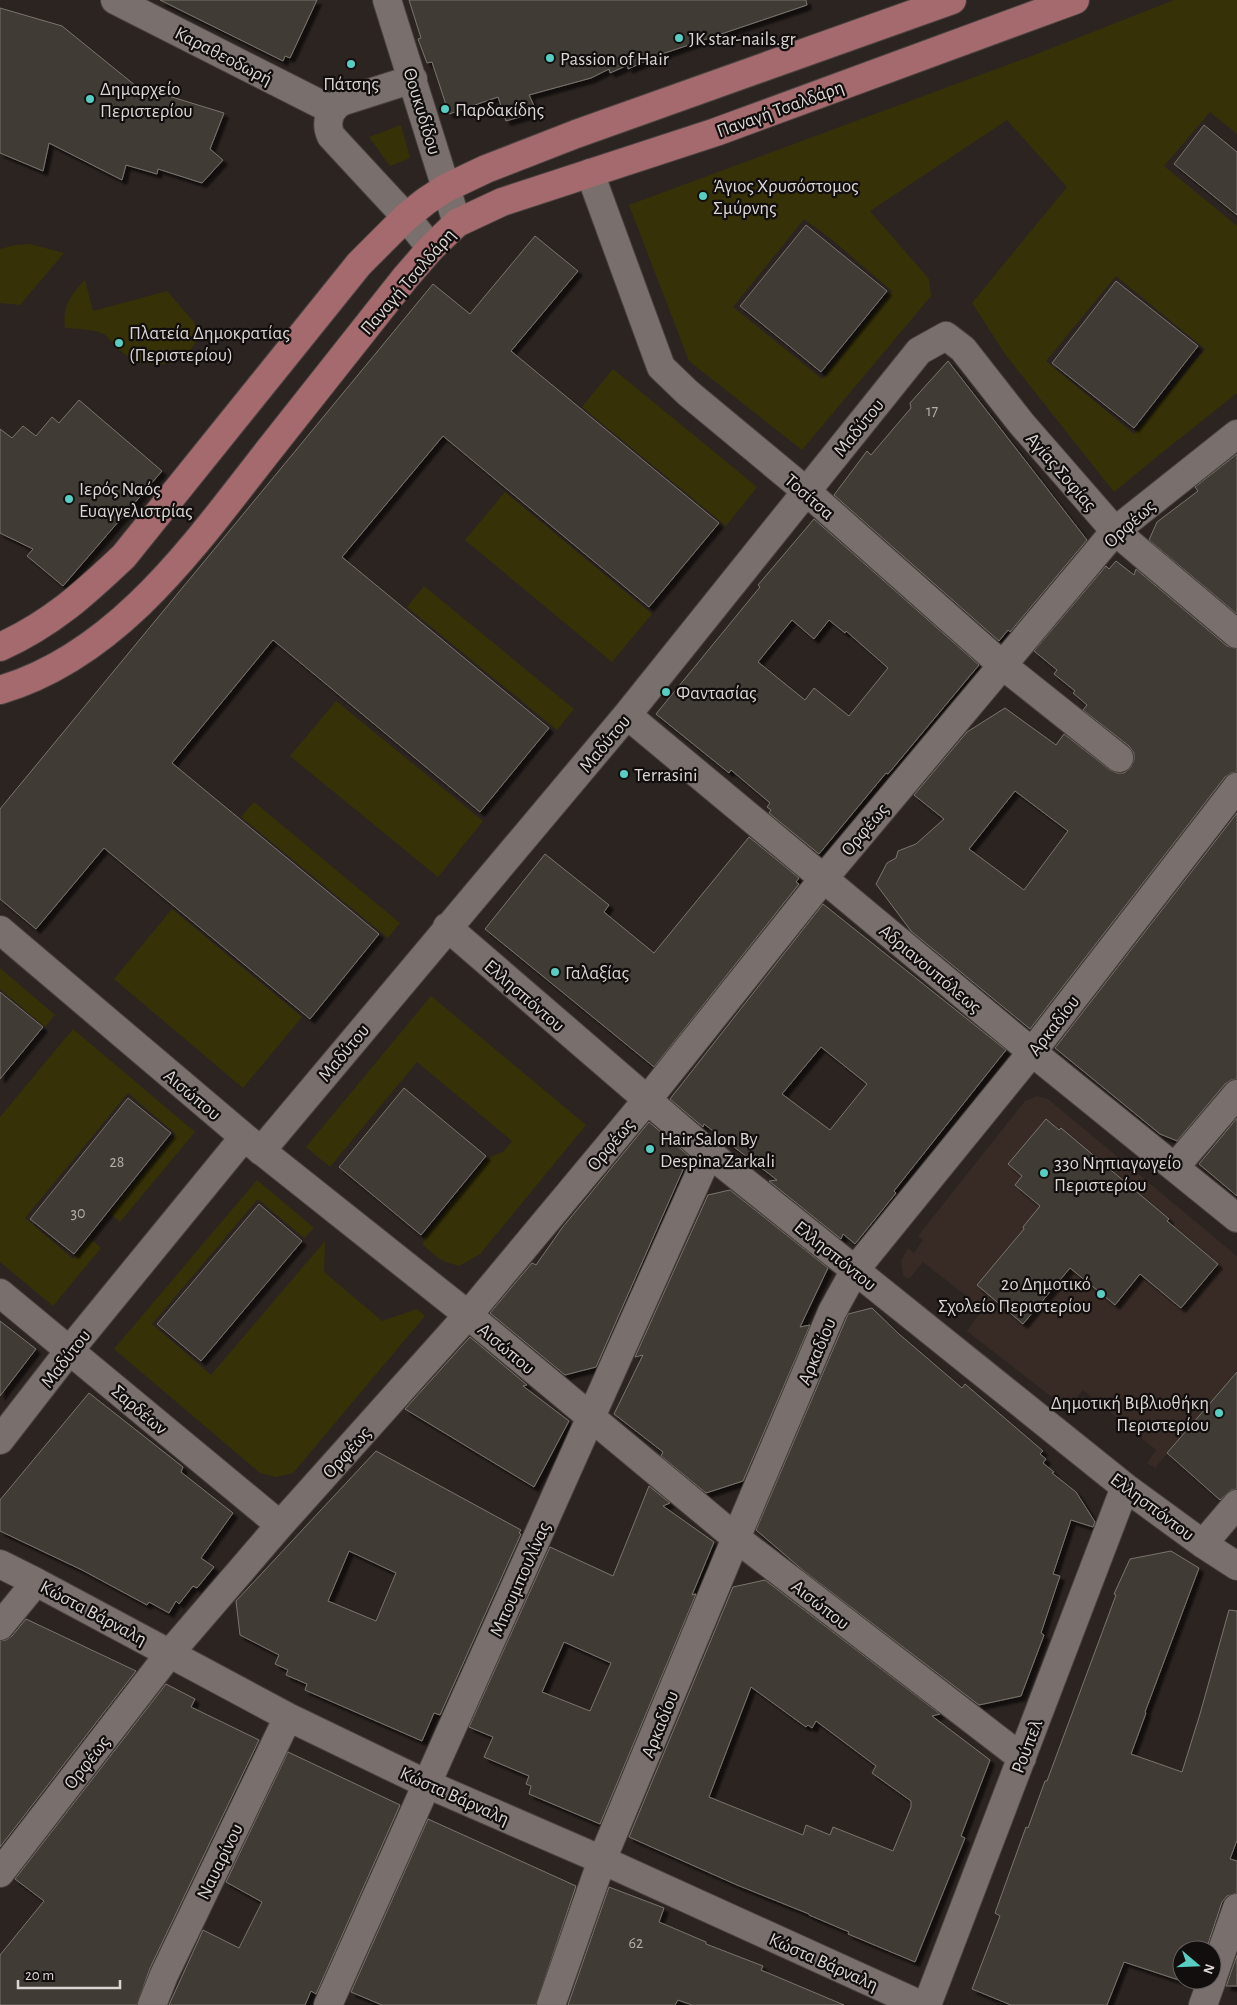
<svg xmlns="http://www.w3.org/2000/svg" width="1237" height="2005" viewBox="0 0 1237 2005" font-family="'Alegreya Sans',sans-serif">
  <defs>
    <filter id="shadow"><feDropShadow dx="4.5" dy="4.5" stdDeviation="1" flood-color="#0009"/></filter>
  </defs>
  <rect width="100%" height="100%" fill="#2c2421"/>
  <path fill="#382b25" d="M 1037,1096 L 1048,1099 L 1237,1256 L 1237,1372 L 1155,1468 L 1147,1463 L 1156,1450 L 1083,1390 L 1067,1409 L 967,1331 L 983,1309 L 923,1262 L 909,1279 L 903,1275 L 901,1261 L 908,1248 L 914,1253 L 923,1240 L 918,1236 L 1025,1101 Z"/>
  <path fill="#373108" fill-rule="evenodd" d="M 1174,0 L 1237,0 L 1237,134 L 1210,112 L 1164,166 L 1237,226 L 1237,393 L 1159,455 L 1114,492 L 1005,354 L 972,303 L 1067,187 L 1007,120 L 870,211 L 929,279 L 931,296 L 802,450 L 689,361 L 629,205 L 1029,57 ZM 804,219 L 830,238 L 892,291 L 822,379 L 733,307 ZM 1116,276 L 1205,349 L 1134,434 L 1046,361 Z
    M 401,125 L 410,158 L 390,166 L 369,137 Z
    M 30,244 L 64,253 L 20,305 L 0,303 L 0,249 L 15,245 Z
    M 85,280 L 93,311 L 167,291 L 194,322 L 199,336 C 194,346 187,357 176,361 C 161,367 139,364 126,355 C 120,351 107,336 104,334 C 92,329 78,329 65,328 C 62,307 71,294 85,280 Z
    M 613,369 L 757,487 L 726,526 L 582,407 Z
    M 505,492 L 652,614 L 612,662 L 465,540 Z
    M 424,586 L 574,709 L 557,730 L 407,607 Z
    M 336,701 L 483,821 L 438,877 L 290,756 Z
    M 254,802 L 400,923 L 388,938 L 241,817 Z
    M 172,909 L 302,1017 L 243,1088 L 114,979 Z
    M 0,968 L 55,1015 L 45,1027 L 0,989 Z
    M 431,996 L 586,1125 L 480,1254 L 459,1266 L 441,1260 L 423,1245 L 424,1237 L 487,1159 L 504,1151 L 512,1141 L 417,1062 L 330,1167 L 306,1147 Z
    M 73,1029 L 195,1132 L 120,1222 L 110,1213 L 176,1134 L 128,1093 L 25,1218 L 73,1259 L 90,1238 L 101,1248 L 53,1306 L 0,1262 L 0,1117 Z
    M 257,1180 L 314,1228 L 304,1238 L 258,1199 L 152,1324 L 211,1375 L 325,1241 L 324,1272 L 382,1321 L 417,1309 L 425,1316 L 293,1473 L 276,1477 L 260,1473 L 114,1349 Z"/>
  <path fill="#3f3a34" stroke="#7a756e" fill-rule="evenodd" filter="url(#shadow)" d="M 160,0 L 317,0 L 290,58 L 285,56 L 283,61 Z
    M 409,0 L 806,0 L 807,5 L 659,55 L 628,69 L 628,65 L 610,73 L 609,69 L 591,78 L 529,95 L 537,112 L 506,121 L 498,97 L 449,114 L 432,62 L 427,63 L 418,39 L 421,38 Z
    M 0,8 L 62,26 L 136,86 L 224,113 L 210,149 L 223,160 L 202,183 L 158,169 L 157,174 L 126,165 L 122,180 L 49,143 L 43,171 L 0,153 Z
    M 1204,125 L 1237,152 L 1237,215 L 1174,164 Z
    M 806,225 L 887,291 L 821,372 L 740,306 Z
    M 535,236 L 578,271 L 511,351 L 719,523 L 649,607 L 443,436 L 342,557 L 549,728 L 480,812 L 273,640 L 172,763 L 379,934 L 310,1019 L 104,848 L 36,929 L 0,899 L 0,809 L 433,284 L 470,314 Z
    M 1116,281 L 1198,346 L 1134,428 L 1052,363 Z
    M 948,361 L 1087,540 L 1010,632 L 1008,630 L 999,641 L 834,495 L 867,451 L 871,455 L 911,408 L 910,403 Z
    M 79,400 L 162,471 L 63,586 L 27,556 L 33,549 L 0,533 L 0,429 L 12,438 L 23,426 L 36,436 L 52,417 L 59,423 Z
    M 1237,454 L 1237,614 L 1149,540 L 1157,522 L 1198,491 L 1195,487 Z
    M 814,519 L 979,665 L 888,774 L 886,773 L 819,854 L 769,813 L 771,810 L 767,807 L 770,803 L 731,770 L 729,773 L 656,714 L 760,587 L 758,585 ZM 792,620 L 814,639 L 829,620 L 845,633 L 846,631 L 888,668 L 849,716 L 814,688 L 805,700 L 758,662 Z
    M 1116,561 L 1134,575 L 1136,569 L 1227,646 L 1237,649 L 1237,772 L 1231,773 L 1225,777 L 1030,1029 L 911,931 L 876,884 L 887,863 L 896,858 L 898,851 L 916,844 L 944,819 L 914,795 L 967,732 L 1005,708 L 1056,745 L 1064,734 L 1110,770 L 1117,773 L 1124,773 L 1131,767 L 1134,760 L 1134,753 L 1129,746 L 1083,710 L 1087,705 L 1073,693 L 1075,691 L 1054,674 L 1057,670 L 1034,651 L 1106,566 L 1109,569 ZM 1015,791 L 1068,831 L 1024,890 L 969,849 Z
    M 1237,813 L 1237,1079 L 1231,1080 L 1225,1084 L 1177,1141 L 1160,1134 L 1055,1048 Z
    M 749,837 L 799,878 L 796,882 L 799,884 L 654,1067 L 485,929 L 545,854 L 609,905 L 604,912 L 654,953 Z
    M 823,904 L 1006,1050 L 894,1191 L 896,1193 L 855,1244 L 843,1234 L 841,1239 L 769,1181 L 777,1180 L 704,1124 L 703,1127 L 670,1099 ZM 821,1047 L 867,1084 L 830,1130 L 782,1094 Z
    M 0,992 L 43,1027 L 0,1079 Z
    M 404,1088 L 486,1156 L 421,1235 L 339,1167 Z
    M 128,1098 L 171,1133 L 74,1254 L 30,1219 Z
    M 1237,1118 L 1237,1196 L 1199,1164 Z
    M 1046,1119 L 1059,1130 L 1061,1128 L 1169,1219 L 1167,1221 L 1218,1264 L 1181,1308 L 1140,1274 L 1115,1305 L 1070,1268 L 1023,1324 L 977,1285 L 1024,1229 L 1023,1227 L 1040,1206 L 1015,1185 L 1022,1176 L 1008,1164 Z
    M 649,1122 L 689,1156 L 596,1367 L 565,1375 L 490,1313 L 532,1263 L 536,1265 L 562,1228 Z
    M 730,1190 L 828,1268 L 800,1327 L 810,1325 L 743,1481 L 706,1493 L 661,1456 L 663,1452 L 614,1414 L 643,1355 L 635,1357 L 708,1195 Z
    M 259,1204 L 302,1241 L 201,1361 L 157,1324 Z
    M 872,1308 L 899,1334 L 962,1388 L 965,1384 L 1043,1451 L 1040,1454 L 1046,1459 L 1043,1463 L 1054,1472 L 1052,1473 L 1076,1492 L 1095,1522 L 1093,1527 L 1071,1520 L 1053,1574 L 1060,1576 L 1041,1633 L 1044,1635 L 1021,1696 L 979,1705 L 805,1572 L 756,1530 L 846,1319 L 848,1314 Z
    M 0,1321 L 36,1349 L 0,1396 Z
    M 470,1337 L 527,1385 L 523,1386 L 569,1421 L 534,1487 L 405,1409 Z
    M 1237,1372 L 1237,1489 L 1231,1490 L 1220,1500 L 1167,1453 Z
    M 89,1393 L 183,1467 L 181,1472 L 233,1513 L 201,1558 L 214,1567 L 197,1588 L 193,1586 L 179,1604 L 176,1601 L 169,1613 L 149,1602 L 147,1605 L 82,1570 L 0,1531 L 0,1500 Z
    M 376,1451 L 521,1530 L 519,1533 L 521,1534 L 440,1715 L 434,1713 L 422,1741 L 305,1690 L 307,1684 L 286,1675 L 288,1670 L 275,1664 L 279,1655 L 240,1635 L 236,1601 ZM 349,1551 L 396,1573 L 376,1621 L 328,1601 Z
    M 649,1486 L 670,1503 L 663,1506 L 714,1542 L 692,1595 L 696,1594 L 600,1824 L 529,1794 L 531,1786 L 526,1784 L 529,1776 L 484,1757 L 493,1737 L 469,1727 L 550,1547 L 613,1576 ZM 564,1642 L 611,1663 L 590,1711 L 542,1692 Z
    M 1171,1551 L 1199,1568 L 1145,1712 L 1146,1713 L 1131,1754 L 1182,1772 L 1200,1714 L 1229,1610 L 1237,1611 L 1237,1840 L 1230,1859 L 1237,1861 L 1237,1893 L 1227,1896 L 1222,1902 L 1206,1950 L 1182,1950 L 1182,1980 L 1195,1980 L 1194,1985 L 1124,1962 L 1107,2005 L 1011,2005 L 972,1989 L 1000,1916 L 995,1913 L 1026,1827 L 1028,1828 L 1045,1781 L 1047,1781 L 1116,1595 L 1114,1594 L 1130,1559 Z
    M 765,1580 L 940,1714 L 932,1716 L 990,1760 L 961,1836 L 965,1838 L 915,1962 L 848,1934 L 849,1932 L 809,1915 L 809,1914 L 737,1885 L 629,1837 L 733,1587 ZM 751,1687 L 806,1727 L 808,1725 L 812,1728 L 816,1721 L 876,1766 L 872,1773 L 911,1801 L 911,1807 L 893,1851 L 833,1827 L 830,1835 L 806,1825 L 803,1835 L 709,1797 Z
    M 26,1619 L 136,1671 L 0,1847 L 0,1641 L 6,1640 L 12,1636 Z
    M 166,1684 L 195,1699 L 191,1707 L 259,1740 L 150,1968 L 137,2005 L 0,2005 L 0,1955 L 44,1901 L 15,1879 Z
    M 288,1752 L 400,1805 L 316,1994 L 311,1991 L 305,2005 L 169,2005 L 203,1930 L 239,1948 L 262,1902 L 226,1882 Z
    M 428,1819 L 576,1886 L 536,2005 L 382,2005 L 351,1992 Z
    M 609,1887 L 664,1908 L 659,1922 L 706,1942 L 706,1944 L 763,1966 L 761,1970 L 844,2005 L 692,2005 L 678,2000 L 675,2005 L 568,2005 Z
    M 1237,1955 L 1237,1986 L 1226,1986 L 1227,1984 Z"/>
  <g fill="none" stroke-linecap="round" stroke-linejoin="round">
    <defs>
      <path id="minor" d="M 115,0 L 332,110
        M 387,0 L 457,223
        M 413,79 L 341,102 C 329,110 325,123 331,136 L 406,217 L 431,248
        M 590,173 L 661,367 L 688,393 L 806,491 L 1001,664 L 1119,758
        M 627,715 L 1032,1052 L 1237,1218
        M 447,927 L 709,1153 L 1125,1487 L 1203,1544 L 1237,1566
        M 0,930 L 244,1137 L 468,1315 L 736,1538 L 1022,1758
        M 261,1151 L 627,715 L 919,351 L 946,336 L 963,349 L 1021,423 L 1115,531 L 1237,634
        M 1175,1167 L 1237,1094
        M 0,1293 L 280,1525
        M 0,1440 L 69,1351 L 244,1137
        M 1203,1544 L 1237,1504
        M 0,1564 L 36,1582 L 288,1717 L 427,1784 L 602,1860 L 921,2005
        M 0,1626 L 36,1582
        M 0,1873 L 170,1653 L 280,1525 L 468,1315 L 647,1100 L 824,878 L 1115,531 L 1237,434
        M 1212,1979 L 1237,1908
        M 152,2005 L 164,1975 L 288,1717
        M 328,2005 L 709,1153
        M 551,2005 L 602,1860 L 736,1538 L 832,1312 L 855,1270 L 1032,1052 L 1237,787
        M 927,2005 L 1125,1487
        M 1203,2005 L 1212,1980"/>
      <path id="major" d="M 0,647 C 51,624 84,594 124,556 L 359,264 L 406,217 L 426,201 L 446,188 L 486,169 L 576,134 L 952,0
        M 0,690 C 119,655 196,543 269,450 C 314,393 360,335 405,278 L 431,248 L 457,223 L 502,202 L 716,132 L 1075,0"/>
    </defs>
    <use href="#minor" stroke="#48413f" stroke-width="30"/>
    <use href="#major" stroke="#48413f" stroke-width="30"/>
    <use href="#minor" stroke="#79706d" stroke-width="28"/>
    <use href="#major" stroke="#a46a6d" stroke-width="28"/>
  </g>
  <g fill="#57cec1" stroke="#120e0d" stroke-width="2">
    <circle cx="679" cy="38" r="5"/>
    <circle cx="550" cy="58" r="5"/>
    <circle cx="351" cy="64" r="5"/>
    <circle cx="90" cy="99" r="5"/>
    <circle cx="445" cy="109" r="5"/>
    <circle cx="703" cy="196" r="5"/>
    <circle cx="119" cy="343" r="5"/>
    <circle cx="69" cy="499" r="5"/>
    <circle cx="666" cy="692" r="5"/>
    <circle cx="624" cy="774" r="5"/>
    <circle cx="555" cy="972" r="5"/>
    <circle cx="650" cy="1149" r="5"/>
    <circle cx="1044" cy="1173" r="5"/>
    <circle cx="1101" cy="1294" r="5"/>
    <circle cx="1219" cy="1413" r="5"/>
  </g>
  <g text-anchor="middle" stroke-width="4.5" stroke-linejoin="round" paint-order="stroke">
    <g font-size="16" fill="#b4afac">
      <text x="932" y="416">17</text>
      <text x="117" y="1167">28</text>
      <text x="78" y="1218">30</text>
      <text x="636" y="1948">62</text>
    </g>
    <g font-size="19" fill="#dbd6d4" stroke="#120e0d" text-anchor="start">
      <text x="689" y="45">JK star-nails.gr</text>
      <text x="560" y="65">Passion of Hair</text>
      <text x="351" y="90" text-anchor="middle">Πάτσης</text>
      <text x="100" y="95">Δημαρχείο<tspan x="100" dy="22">Περιστερίου</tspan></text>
      <text x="455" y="116">Παρδακίδης</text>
      <text x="713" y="192">Άγιος Χρυσόστομος<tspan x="713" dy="22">Σμύρνης</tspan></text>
      <text x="129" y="339">Πλατεία Δημοκρατίας<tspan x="129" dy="22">(Περιστερίου)</tspan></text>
      <text x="79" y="495">Ιερός Ναός<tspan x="79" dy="22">Ευαγγελιστρίας</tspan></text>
      <text x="676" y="699">Φαντασίας</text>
      <text x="634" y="781">Terrasini</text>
      <text x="565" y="979">Γαλαξίας</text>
      <text x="660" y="1145">Hair Salon By<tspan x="660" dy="22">Despina Zarkali</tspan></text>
      <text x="1054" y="1169">33ο Νηπιαγωγείο<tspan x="1054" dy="22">Περιστερίου</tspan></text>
      <text x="1091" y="1290" text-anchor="end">2ο Δημοτικό<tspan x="1091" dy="22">Σχολείο Περιστερίου</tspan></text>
      <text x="1209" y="1409" text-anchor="end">Δημοτική Βιβλιοθήκη<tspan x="1209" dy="22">Περιστερίου</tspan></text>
    </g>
    <g font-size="19" fill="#dbd6d4" stroke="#120e0d">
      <text transform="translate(224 55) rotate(27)" y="7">Καραθεοδωρή</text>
      <text transform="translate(780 108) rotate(-20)" y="7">Παναγή Τσαλδάρη</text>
      <text transform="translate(423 111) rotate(73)" y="7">Θουκυδίδου</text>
      <text transform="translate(407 281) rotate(-49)" y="7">Παναγή Τσαλδάρη</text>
      <text transform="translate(858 427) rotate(-51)" y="7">Μαδύτου</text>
      <text transform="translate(1062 471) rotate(49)" y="7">Αγίας Σοφίας</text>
      <text transform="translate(810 496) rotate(41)" y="7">Τοσίτσα</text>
      <text transform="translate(1129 523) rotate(-42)" y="7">Ορφέως</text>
      <text transform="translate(604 743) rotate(-50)" y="7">Μαδύτου</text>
      <text transform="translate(864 829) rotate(-50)" y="7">Ορφέως</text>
      <text transform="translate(931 968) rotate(40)" y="7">Αδριανουπόλεως</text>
      <text transform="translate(525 995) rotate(41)" y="7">Ελλησπόντου</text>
      <text transform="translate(1053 1025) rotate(-52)" y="7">Αρκαδίου</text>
      <text transform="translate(343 1052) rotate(-50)" y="7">Μαδύτου</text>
      <text transform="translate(193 1094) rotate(40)" y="7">Αισώπου</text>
      <text transform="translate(610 1144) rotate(-50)" y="7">Ορφέως</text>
      <text transform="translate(836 1255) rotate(39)" y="7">Ελλησπόντου</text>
      <text transform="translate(507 1348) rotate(40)" y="7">Αισώπου</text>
      <text transform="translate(816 1351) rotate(-67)" y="7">Αρκαδίου</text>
      <text transform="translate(65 1358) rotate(-52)" y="7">Μαδύτου</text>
      <text transform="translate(140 1409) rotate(40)" y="7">Σαρδέων</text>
      <text transform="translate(346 1452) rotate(-48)" y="7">Ορφέως</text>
      <text transform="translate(1153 1506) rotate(37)" y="7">Ελλησπόντου</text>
      <text transform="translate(519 1579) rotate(-66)" y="7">Μπουμπουλίνας</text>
      <text transform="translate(821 1604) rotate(38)" y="7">Αισώπου</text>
      <text transform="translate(94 1612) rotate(28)" y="7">Κώστα Βάρναλη</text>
      <text transform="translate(659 1724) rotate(-68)" y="7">Αρκαδίου</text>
      <text transform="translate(1026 1746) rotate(-69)" y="7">Ρούπελ</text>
      <text transform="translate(86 1762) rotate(-52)" y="7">Ορφέως</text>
      <text transform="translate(455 1795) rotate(24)" y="7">Κώστα Βάρναλη</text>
      <text transform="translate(219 1861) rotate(-64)" y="7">Ναυαρίνου</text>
      <text transform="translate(824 1961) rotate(24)" y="7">Κώστα Βάρναλη</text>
    </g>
  </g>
  <g transform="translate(1197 1965) rotate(109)"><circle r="24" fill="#120e0d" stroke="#625e5d"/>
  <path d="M0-4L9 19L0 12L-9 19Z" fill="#57cec1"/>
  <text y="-8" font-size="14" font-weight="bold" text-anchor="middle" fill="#dbd6d4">N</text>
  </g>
  <path d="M18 1980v8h102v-8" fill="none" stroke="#dbd6d4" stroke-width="2.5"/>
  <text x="25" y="1980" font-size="15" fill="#dbd6d4" stroke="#120e0d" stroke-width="4" paint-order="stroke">20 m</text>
</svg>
